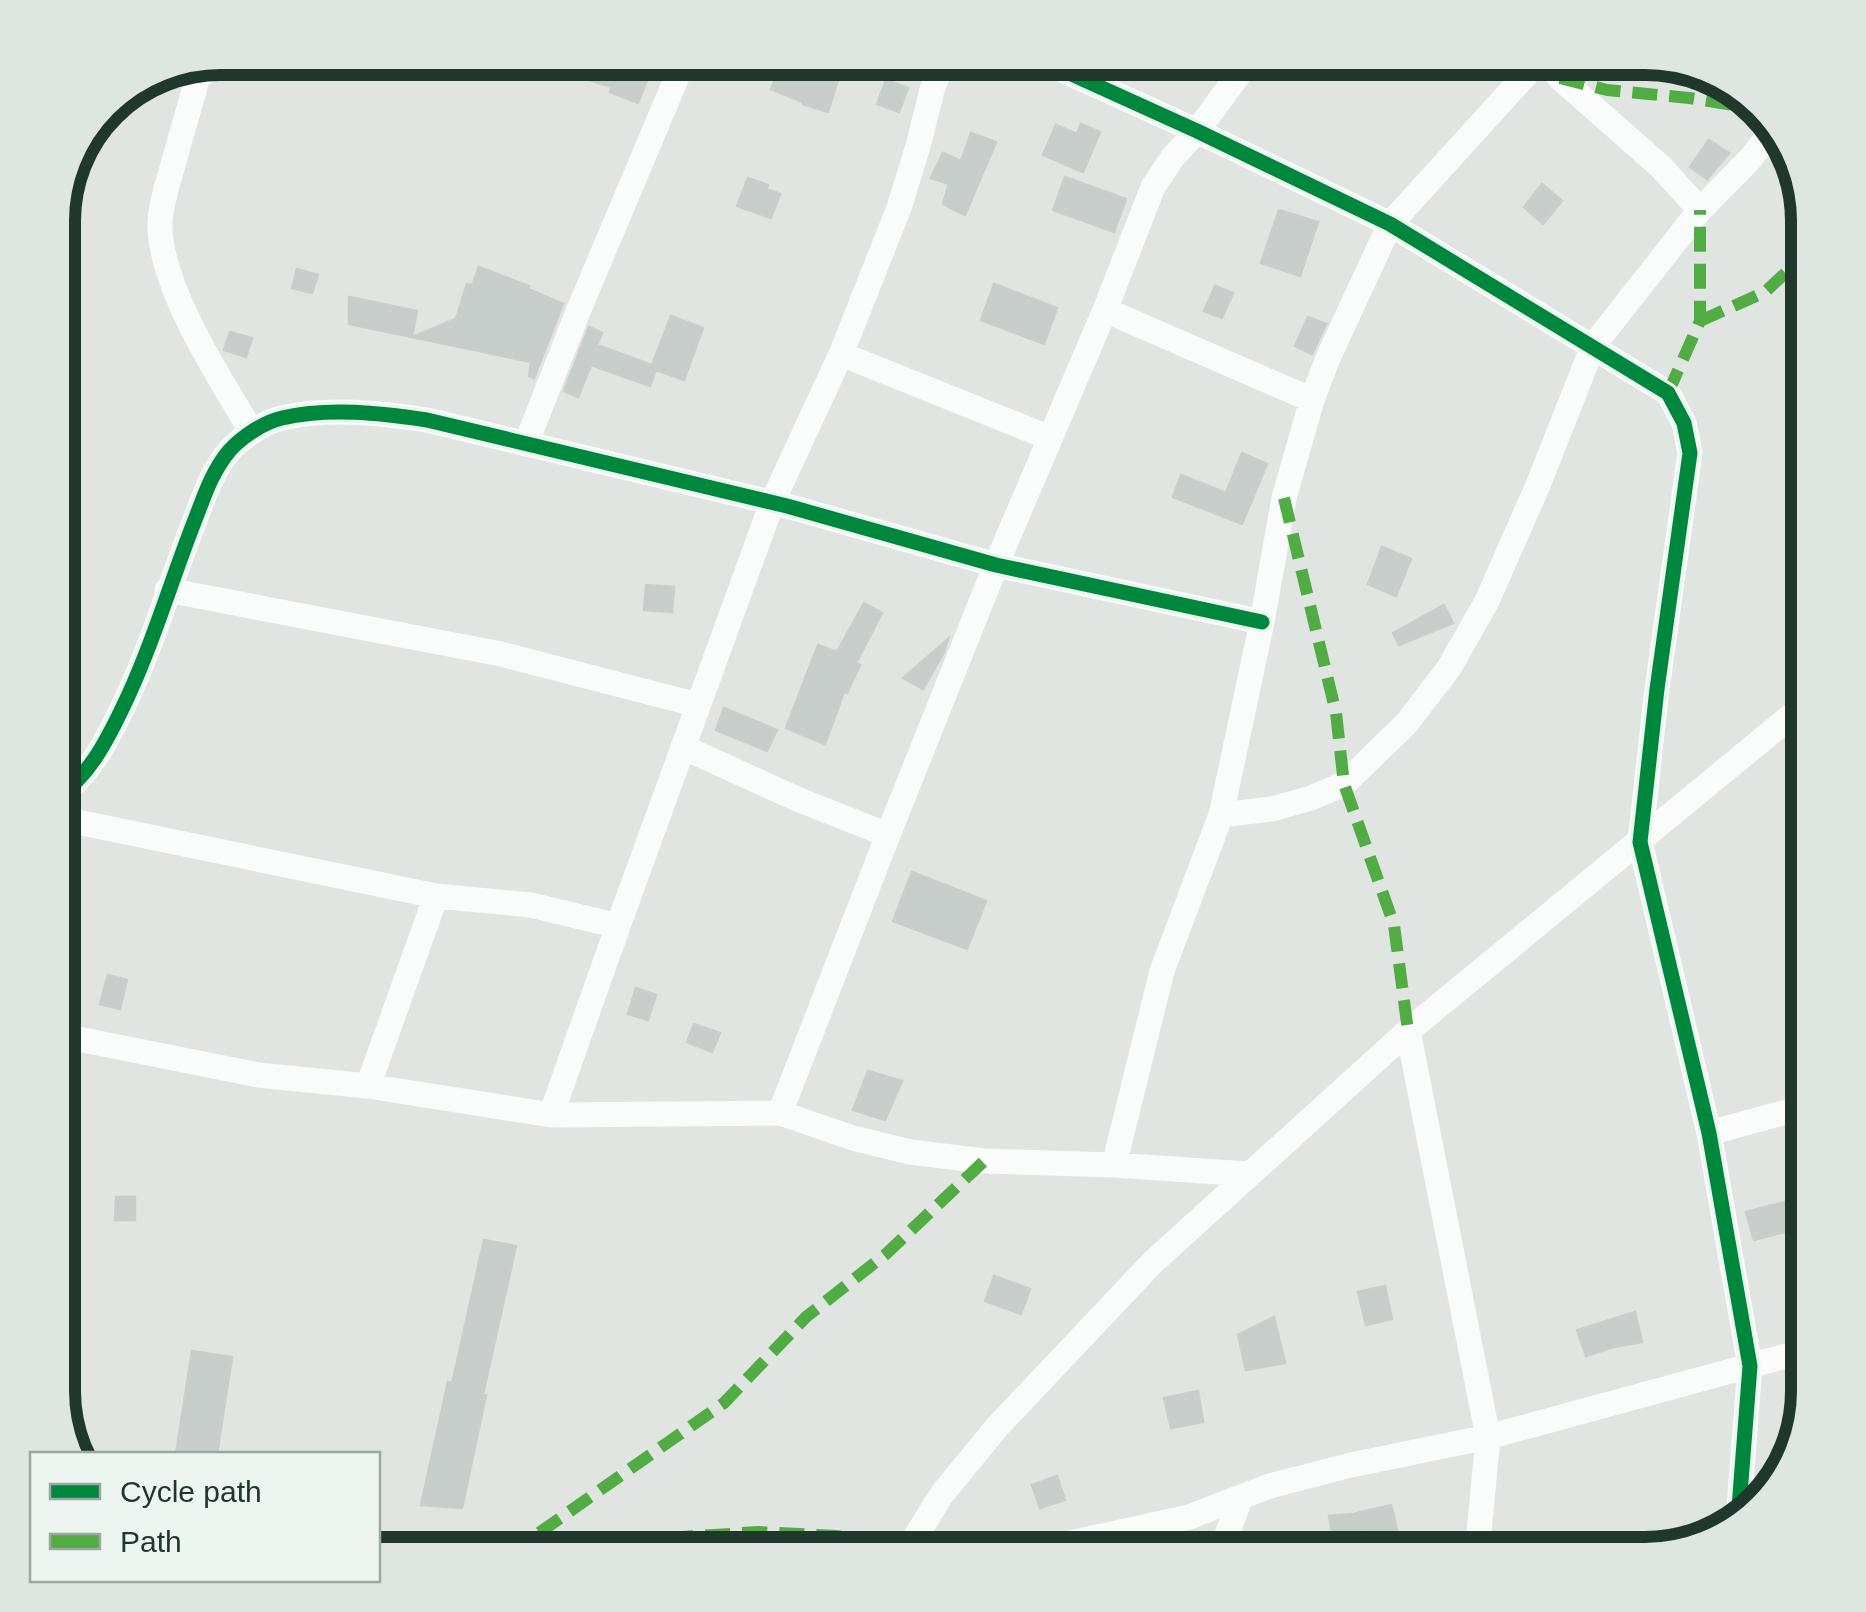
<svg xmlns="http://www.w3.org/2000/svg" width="1866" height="1612" viewBox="0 0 1866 1612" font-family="Arial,sans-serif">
  <rect width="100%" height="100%" fill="#e0e5e2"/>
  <path fill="#c7cdca" stroke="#c9cecb" stroke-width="2.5" d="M 532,58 L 656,58 L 638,103 L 610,92 L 612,87 L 531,63 Z
    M 783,59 L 838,80 L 828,112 L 803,104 L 803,102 L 771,89 Z
    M 886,80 L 908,88 L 899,112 L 877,104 Z
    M 1081,124 L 1100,132 L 1083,172 L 1043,155 L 1056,125 L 1077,134 Z
    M 971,133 L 996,142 L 965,215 L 943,204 L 949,184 L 931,178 L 943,153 L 961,161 Z
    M 1709,140 L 1729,153 L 1707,179 L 1690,167 Z
    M 1065,177 L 1126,199 L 1114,232 L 1053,210 Z
    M 748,178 L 768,185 L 767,189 L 780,194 L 771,218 L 737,206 Z
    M 1542,184 L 1562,201 L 1543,224 L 1524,207 Z
    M 1279,210 L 1318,222 L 1300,276 L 1261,263 Z
    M 479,267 L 529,286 L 528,289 L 563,304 L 534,378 L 529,376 L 531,362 L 412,337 L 456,319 L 467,284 L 472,286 Z
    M 297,269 L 318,275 L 312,293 L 292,288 Z
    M 994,284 L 1057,308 L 1044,344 L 981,320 Z
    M 1215,286 L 1233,293 L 1222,318 L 1204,311 Z
    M 349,297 L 417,311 L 412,337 L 349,324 Z
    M 671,316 L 703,328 L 684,380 L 656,370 L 650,386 L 591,365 L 578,397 L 564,391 L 589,327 L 602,333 L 597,345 L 652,365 Z
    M 1308,317 L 1326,324 L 1312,354 L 1295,346 Z
    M 230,332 L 252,338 L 246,357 L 224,350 Z
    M 1242,453 L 1267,464 L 1242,524 L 1173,497 L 1181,475 L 1226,493 Z
    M 1382,547 L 1411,559 L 1396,596 L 1368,584 Z
    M 646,585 L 674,587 L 672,612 L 644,610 Z
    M 864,603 L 882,613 L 856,663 L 860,665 L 847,693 L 844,692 L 825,744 L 786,728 L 818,645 L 837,652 Z
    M 1444,605 L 1453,623 L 1399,645 L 1393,633 Z
    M 948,639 L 944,652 L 923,689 L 903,678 Z
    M 724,708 L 777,730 L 767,751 L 716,730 Z
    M 912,872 L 986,901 L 967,949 L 893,921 Z
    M 108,975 L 127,980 L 120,1009 L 100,1004 Z
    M 636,988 L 656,995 L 648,1020 L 628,1014 Z
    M 694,1024 L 720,1033 L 712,1052 L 687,1042 Z
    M 868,1071 L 902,1081 L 885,1120 L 853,1110 Z
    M 1808,1196 L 1808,1226 L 1754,1240 L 1746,1212 Z
    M 116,1197 L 135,1197 L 135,1220 L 115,1220 Z
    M 484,1240 L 516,1246 L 483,1394 L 486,1395 L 462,1508 L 421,1505 L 448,1382 L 452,1384 Z
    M 994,1276 L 1030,1289 L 1021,1314 L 985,1301 Z
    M 1385,1286 L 1392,1319 L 1366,1325 L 1358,1292 Z
    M 1635,1312 L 1642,1342 L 1614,1347 L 1586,1356 L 1577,1330 Z
    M 1274,1317 L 1285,1363 L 1246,1370 L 1238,1335 Z
    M 192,1351 L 232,1357 L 217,1454 L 176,1454 Z
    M 1198,1391 L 1203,1422 L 1171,1428 L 1164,1398 Z
    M 1057,1476 L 1065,1500 L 1040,1508 L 1032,1485 Z
    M 1391,1505 L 1400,1541 L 1373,1547 L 1369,1530 L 1333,1536 L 1329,1516 L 1353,1514 Z
    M 1631,1535 L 1692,1536 L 1693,1545 L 1645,1554 L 1631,1554 Z"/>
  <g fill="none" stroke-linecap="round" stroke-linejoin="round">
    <path stroke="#fafbfb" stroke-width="25" d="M 230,58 L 198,76 C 190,106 181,135 173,165 C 168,184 160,205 160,225 C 160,287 220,379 252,432
      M 1036,58 L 1197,131 L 1390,224 L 1668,393 L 1684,423 L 1690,453 L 1657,689 L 1640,842 L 1709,1133 L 1750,1366 L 1738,1520
      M 1543,58 L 1560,78 L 1661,167 L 1700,210
      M 1105,310 L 1312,400
      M 841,354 L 1050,438
      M 526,444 L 577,314 L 685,58
      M 167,590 L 501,654 L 698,705
      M 683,747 L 797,799 L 888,835 L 780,1113
      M 58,796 C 88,777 106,742 121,711 C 150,652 169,587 193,525 C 203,500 211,472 230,450 C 242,437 264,422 282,418 C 329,407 380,413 427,420 L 787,506 L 996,565 L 1262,622
      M 1221,815 L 1272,809 L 1311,798 L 1344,784 L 1406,724 L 1449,668 L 1487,601 L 1538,485 L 1593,346 L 1700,210 L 1751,158 L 1774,128
      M 58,818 L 436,896 L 368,1086
      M 888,835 L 996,565 L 1105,310 L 1153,187 L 1173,157 L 1197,131 L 1251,58
      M 436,896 L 531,905 L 618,926
      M 1408,1031 L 1488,1437 L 1477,1554
      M 58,1035 L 258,1075 L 368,1086 L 551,1115 L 780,1113 L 853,1138 L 910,1152 L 984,1161 L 1114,1165 L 1249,1174
      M 551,1115 L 618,926 L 772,503 L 841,354 L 899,208 L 918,146 L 932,90 L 944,58
      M 1709,1133 L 1808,1106
      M 1114,1165 L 1162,971 L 1221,815 L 1262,622 L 1284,498 L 1312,400 L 1328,358 L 1390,224 L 1541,58
      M 905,1554 L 942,1494 L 997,1427 L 1153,1262 L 1408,1031 L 1808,702
      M 1020,1554 L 1189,1517 L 1270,1486 L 1351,1465 L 1488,1437 L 1808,1350
      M 1220,1554 L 1240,1499"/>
    <path stroke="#52ac44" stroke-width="12" stroke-dasharray="25 12" stroke-linecap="butt" d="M 198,76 L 200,65
      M 1560,78 L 1607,90 L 1689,98 L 1760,109
      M 1700,321 L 1765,292 L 1808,252
      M 1668,393 L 1700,321 L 1700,210
      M 1284,498 L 1336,713 L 1344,784 L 1394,925 L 1408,1031
      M 509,1554 L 724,1403 L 806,1317 L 886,1254 L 984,1161
      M 559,1554 L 608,1542 L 759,1532 L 836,1536 L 911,1545"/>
    <defs>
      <path id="cycleway" d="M 1036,58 L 1197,131 L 1390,224 L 1668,393 L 1684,423 L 1690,453 L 1657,689 L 1640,842 L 1709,1133 L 1750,1366 L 1738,1520
        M 58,796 C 88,777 106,742 121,711 C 150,652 169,587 193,525 C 203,500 211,472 230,450 C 242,437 264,422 282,418 C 329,407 380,413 427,420 L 787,506 L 996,565 L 1262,622"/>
    </defs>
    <use href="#cycleway" stroke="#edf5f0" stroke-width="21"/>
    <use href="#cycleway" stroke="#00873e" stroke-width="15"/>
  </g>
  <path d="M0 0H1866V1612H0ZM221 75H1645A146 146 0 0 1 1791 221V1391A146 146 0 0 1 1645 1537H221A146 146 0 0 1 75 1391V221A146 146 0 0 1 221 75Z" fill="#dde6e0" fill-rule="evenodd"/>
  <path fill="none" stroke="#20372c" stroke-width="12" d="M221 75H1645A146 146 0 0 1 1791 221V1391A146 146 0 0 1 1645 1537H221A146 146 0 0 1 75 1391V221A146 146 0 0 1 221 75Z"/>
  <rect x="30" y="1452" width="350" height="130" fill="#edf5f0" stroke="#9ba9a2" stroke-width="2.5"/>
  <rect x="50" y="1484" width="50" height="15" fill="#00873e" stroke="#9ba9a2" stroke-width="2.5"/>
  <text x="120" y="1502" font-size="30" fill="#20372c">Cycle path</text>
  <rect x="50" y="1534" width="50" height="15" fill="#52ac44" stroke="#9ba9a2" stroke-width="2.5"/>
  <text x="120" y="1552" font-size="30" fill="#20372c">Path</text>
</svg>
